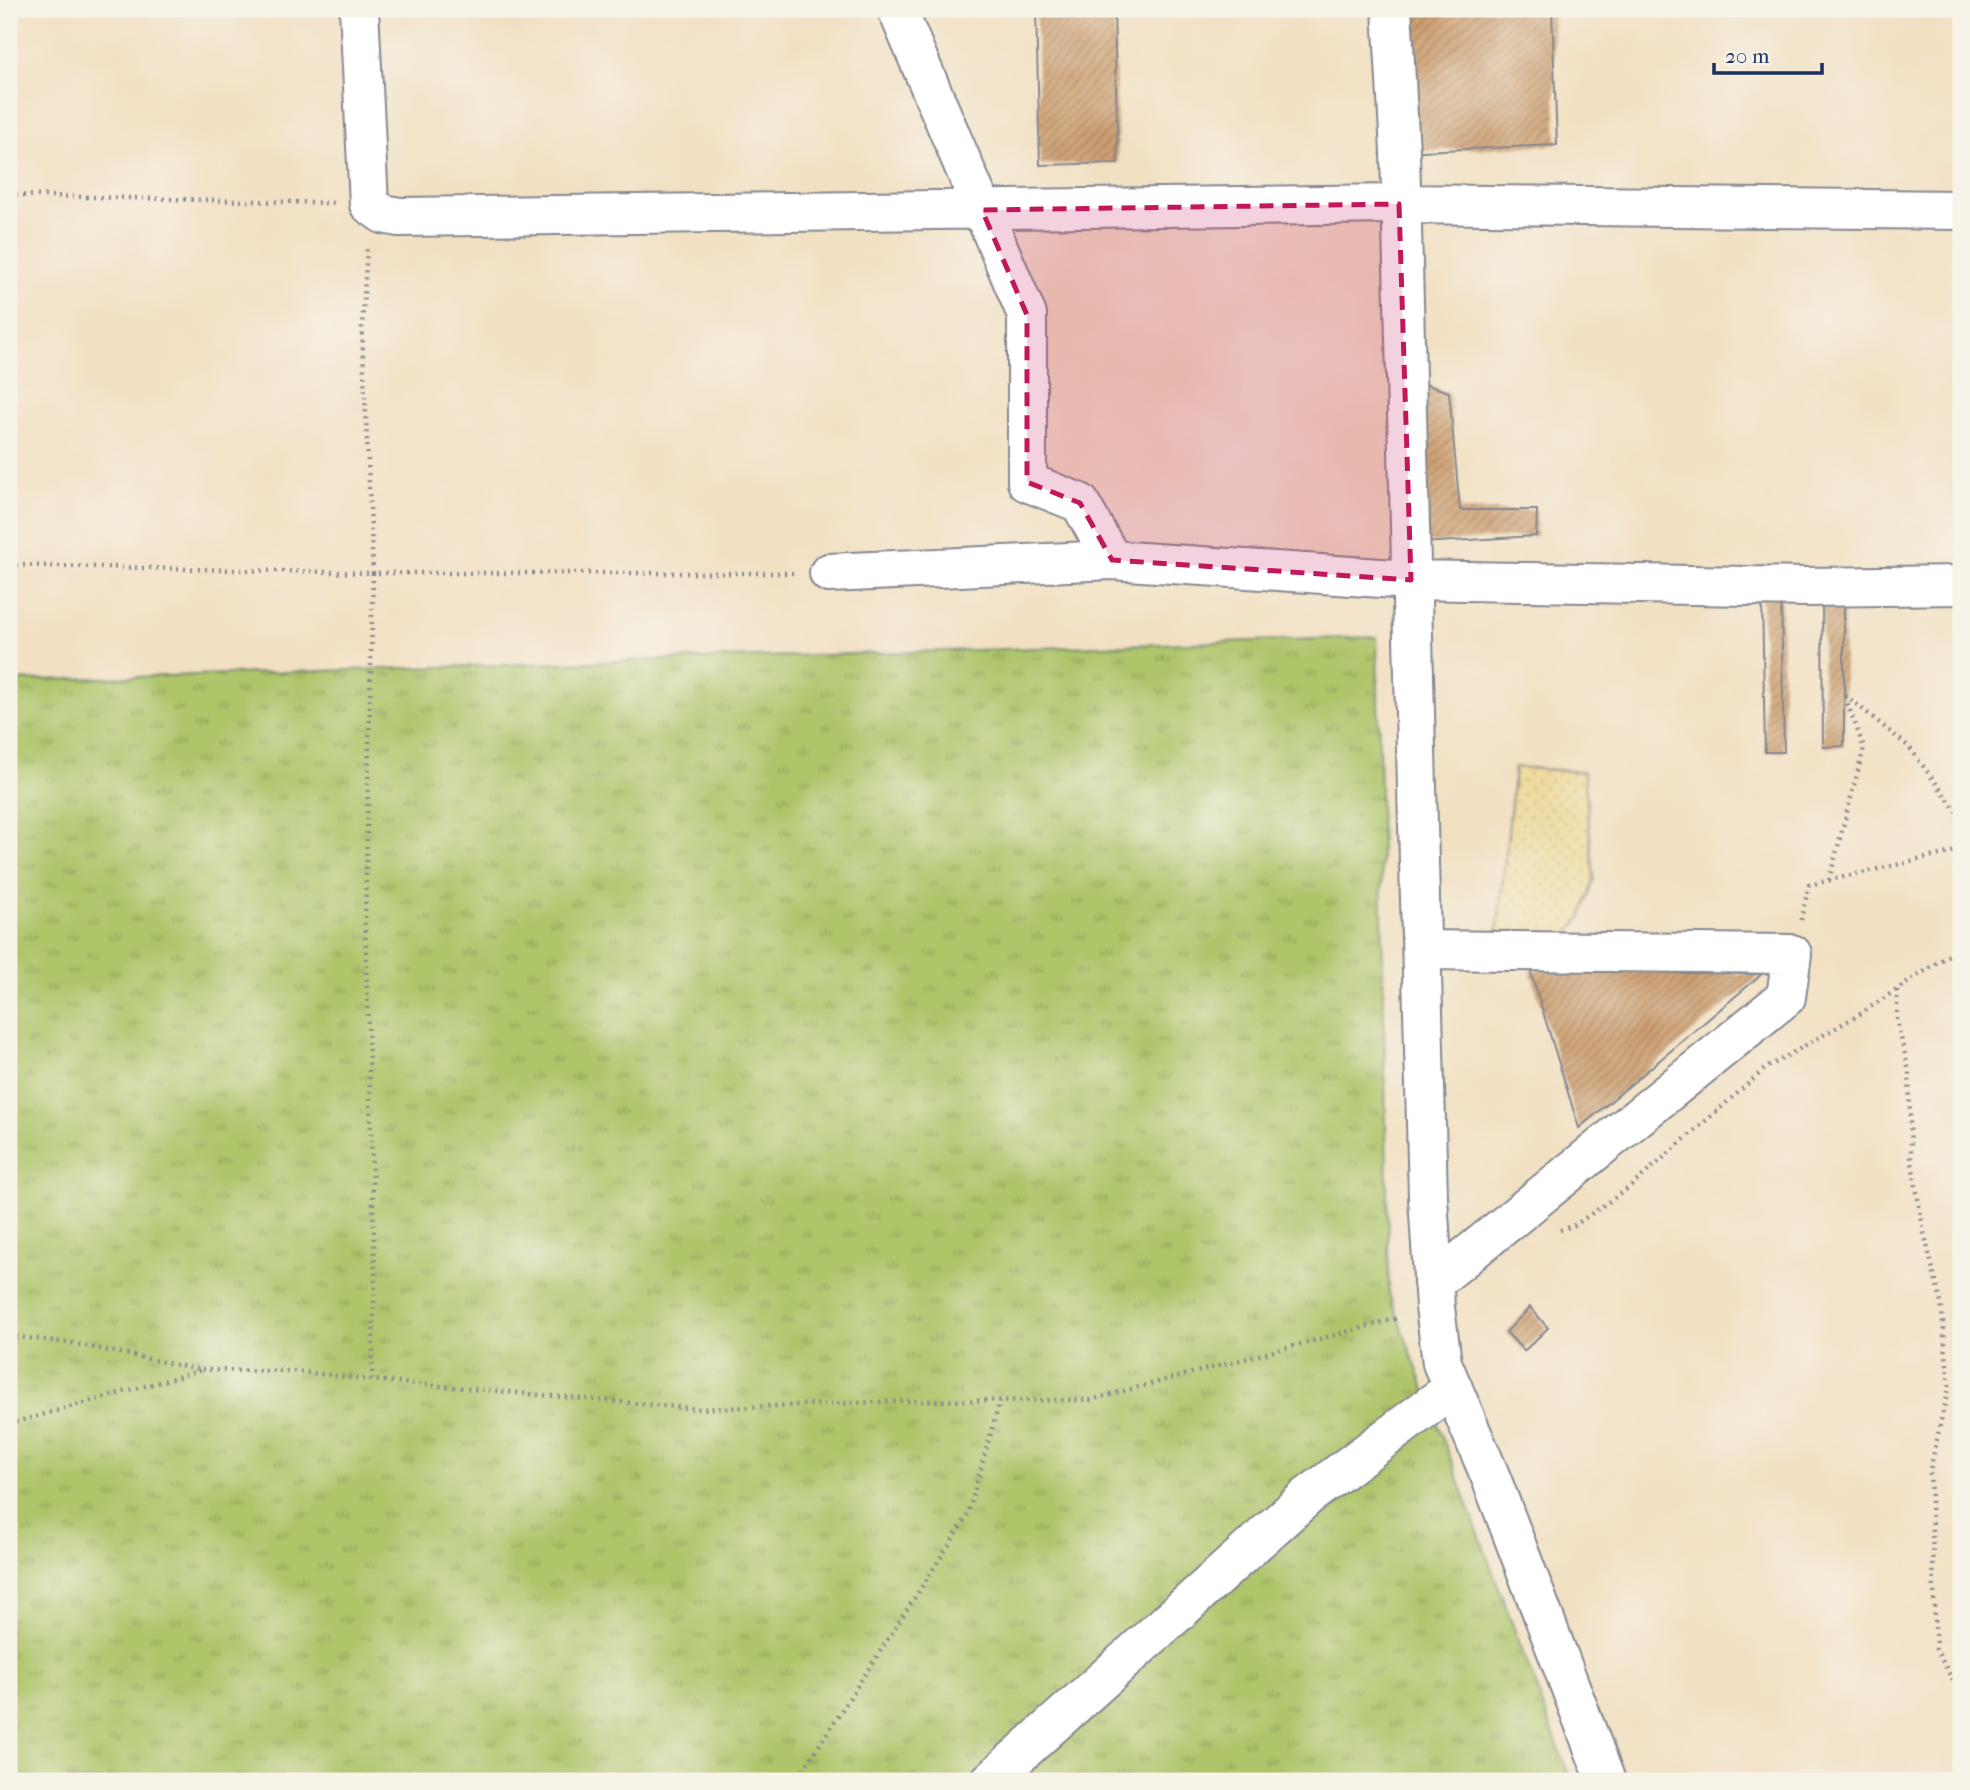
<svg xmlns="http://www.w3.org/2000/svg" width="1970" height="1790" viewBox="0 0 1970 1790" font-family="'IM FELL French Canon',serif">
  <defs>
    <pattern id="grass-tufts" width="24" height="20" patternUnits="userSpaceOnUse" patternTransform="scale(1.75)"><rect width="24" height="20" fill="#aec56a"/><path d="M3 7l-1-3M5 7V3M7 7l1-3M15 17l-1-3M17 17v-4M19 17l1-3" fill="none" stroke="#8da05a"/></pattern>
    <pattern id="sand-dots" width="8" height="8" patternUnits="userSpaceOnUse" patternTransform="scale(1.75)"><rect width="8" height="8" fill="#eeda9e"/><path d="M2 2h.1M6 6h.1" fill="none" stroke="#ccbb8a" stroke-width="1.8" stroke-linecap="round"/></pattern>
    <pattern id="building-hatch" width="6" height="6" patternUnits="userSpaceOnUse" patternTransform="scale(1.75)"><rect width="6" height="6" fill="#cd9f71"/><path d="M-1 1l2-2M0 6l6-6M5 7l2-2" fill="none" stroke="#a68260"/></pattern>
  </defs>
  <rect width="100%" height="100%" fill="#f7f3e8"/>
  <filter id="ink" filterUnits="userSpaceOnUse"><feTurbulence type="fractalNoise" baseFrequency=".0143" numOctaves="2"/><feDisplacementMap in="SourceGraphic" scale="14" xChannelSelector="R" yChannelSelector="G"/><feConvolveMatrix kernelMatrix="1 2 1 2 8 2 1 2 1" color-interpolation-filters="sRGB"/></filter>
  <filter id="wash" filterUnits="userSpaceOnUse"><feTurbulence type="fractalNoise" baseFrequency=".00686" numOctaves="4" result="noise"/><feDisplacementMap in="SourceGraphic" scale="28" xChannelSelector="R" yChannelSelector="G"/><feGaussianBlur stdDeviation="1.57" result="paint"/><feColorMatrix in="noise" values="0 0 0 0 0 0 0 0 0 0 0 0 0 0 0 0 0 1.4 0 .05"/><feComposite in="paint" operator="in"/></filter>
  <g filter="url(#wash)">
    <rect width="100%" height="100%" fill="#f2e0c3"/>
    <path fill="url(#grass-tufts)" stroke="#647a64" stroke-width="2" d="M 1377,637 L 1389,1294 L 1571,1781 L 9,1781 L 9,681 Z"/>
    <path fill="url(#sand-dots)" stroke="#84847e" stroke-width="2" d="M 1515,767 L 1584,772 L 1594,879 L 1581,918 L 1562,940 L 1497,933 Z"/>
    <g id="blocks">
      <path fill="url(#building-hatch)" d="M 1036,9 L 1114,9 L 1118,163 L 1040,165 Z
        M 1394,9 L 1552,9 L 1557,145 L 1400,152 Z
        M 1415,381 L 1449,392 L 1460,510 L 1537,510 L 1536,536 L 1422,543 Z
        M 1844,587 L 1844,746 L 1823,747 L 1822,597 Z
        M 1781,597 L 1784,752 L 1765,752 L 1762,598 Z
        M 1530,970 L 1762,974 L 1579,1128 Z
        M 1530,1307 L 1548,1328 L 1524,1351 L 1506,1332 Z"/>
    </g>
  </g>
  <g filter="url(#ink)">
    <use href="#blocks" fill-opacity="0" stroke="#868890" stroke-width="2"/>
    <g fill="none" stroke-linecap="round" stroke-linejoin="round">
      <defs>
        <path id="street" d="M 359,9 L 369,204 L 383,214 L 399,217 L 1399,204 L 1961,210
          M 897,9 L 1027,315 L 1027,482 L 1080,503 L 1112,560
          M 1392,9 L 1400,152 L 1428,1198 L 1435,1307 L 1442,1363 L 1491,1478 L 1606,1781
          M 829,573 L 1112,560 L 1411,580 L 1806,587 L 1961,585
          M 1422,950 L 1792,954 L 1786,997 L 1433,1283
          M 990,1781 L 1308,1496 L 1453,1388"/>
      </defs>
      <use href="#street" stroke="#868890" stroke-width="42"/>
      <path stroke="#868890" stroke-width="4.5" stroke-dasharray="2 5" stroke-linecap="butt" d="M 9,195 L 333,203
        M 9,565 L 373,573 L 362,328 L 367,247
        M 793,573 L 373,573 L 365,921 L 375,1272 L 372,1380 L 699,1409 L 902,1401 L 1090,1400 L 1399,1318
        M 1829,880 L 1864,748 L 1844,694 L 1909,747 L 1961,817
        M 1801,920 L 1809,885 L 1961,850
        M 1897,990 L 1897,1021 L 1909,1071 L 1911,1157 L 1923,1228 L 1941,1303 L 1949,1385 L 1930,1470 L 1936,1649 L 1961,1696
        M 1560,1230 L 1575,1225 L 1630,1187 L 1766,1068 L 1860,1014 L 1961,947
        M 9,1336 L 72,1343 L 202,1370 L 294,1371 L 372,1380
        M 9,1424 L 202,1370
        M 796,1781 L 967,1517 L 1000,1401"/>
      <use href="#street" stroke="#fff" stroke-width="38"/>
    </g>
  </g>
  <path fill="#c2185b" fill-opacity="0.2" stroke="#c2185b" stroke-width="5" stroke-dasharray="14 9" stroke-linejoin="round" d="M 1399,204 L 1411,580 L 1112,560 L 1080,503 L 1027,482 L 1027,315 L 982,210 Z"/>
  <rect width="1970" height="1790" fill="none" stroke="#f7f3e8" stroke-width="35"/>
  <path d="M1714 63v10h108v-10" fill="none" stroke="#1b2f5e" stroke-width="3.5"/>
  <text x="1725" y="63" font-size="21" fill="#1b2f5e" stroke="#f7f3e8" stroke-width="5" paint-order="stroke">20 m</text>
</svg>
